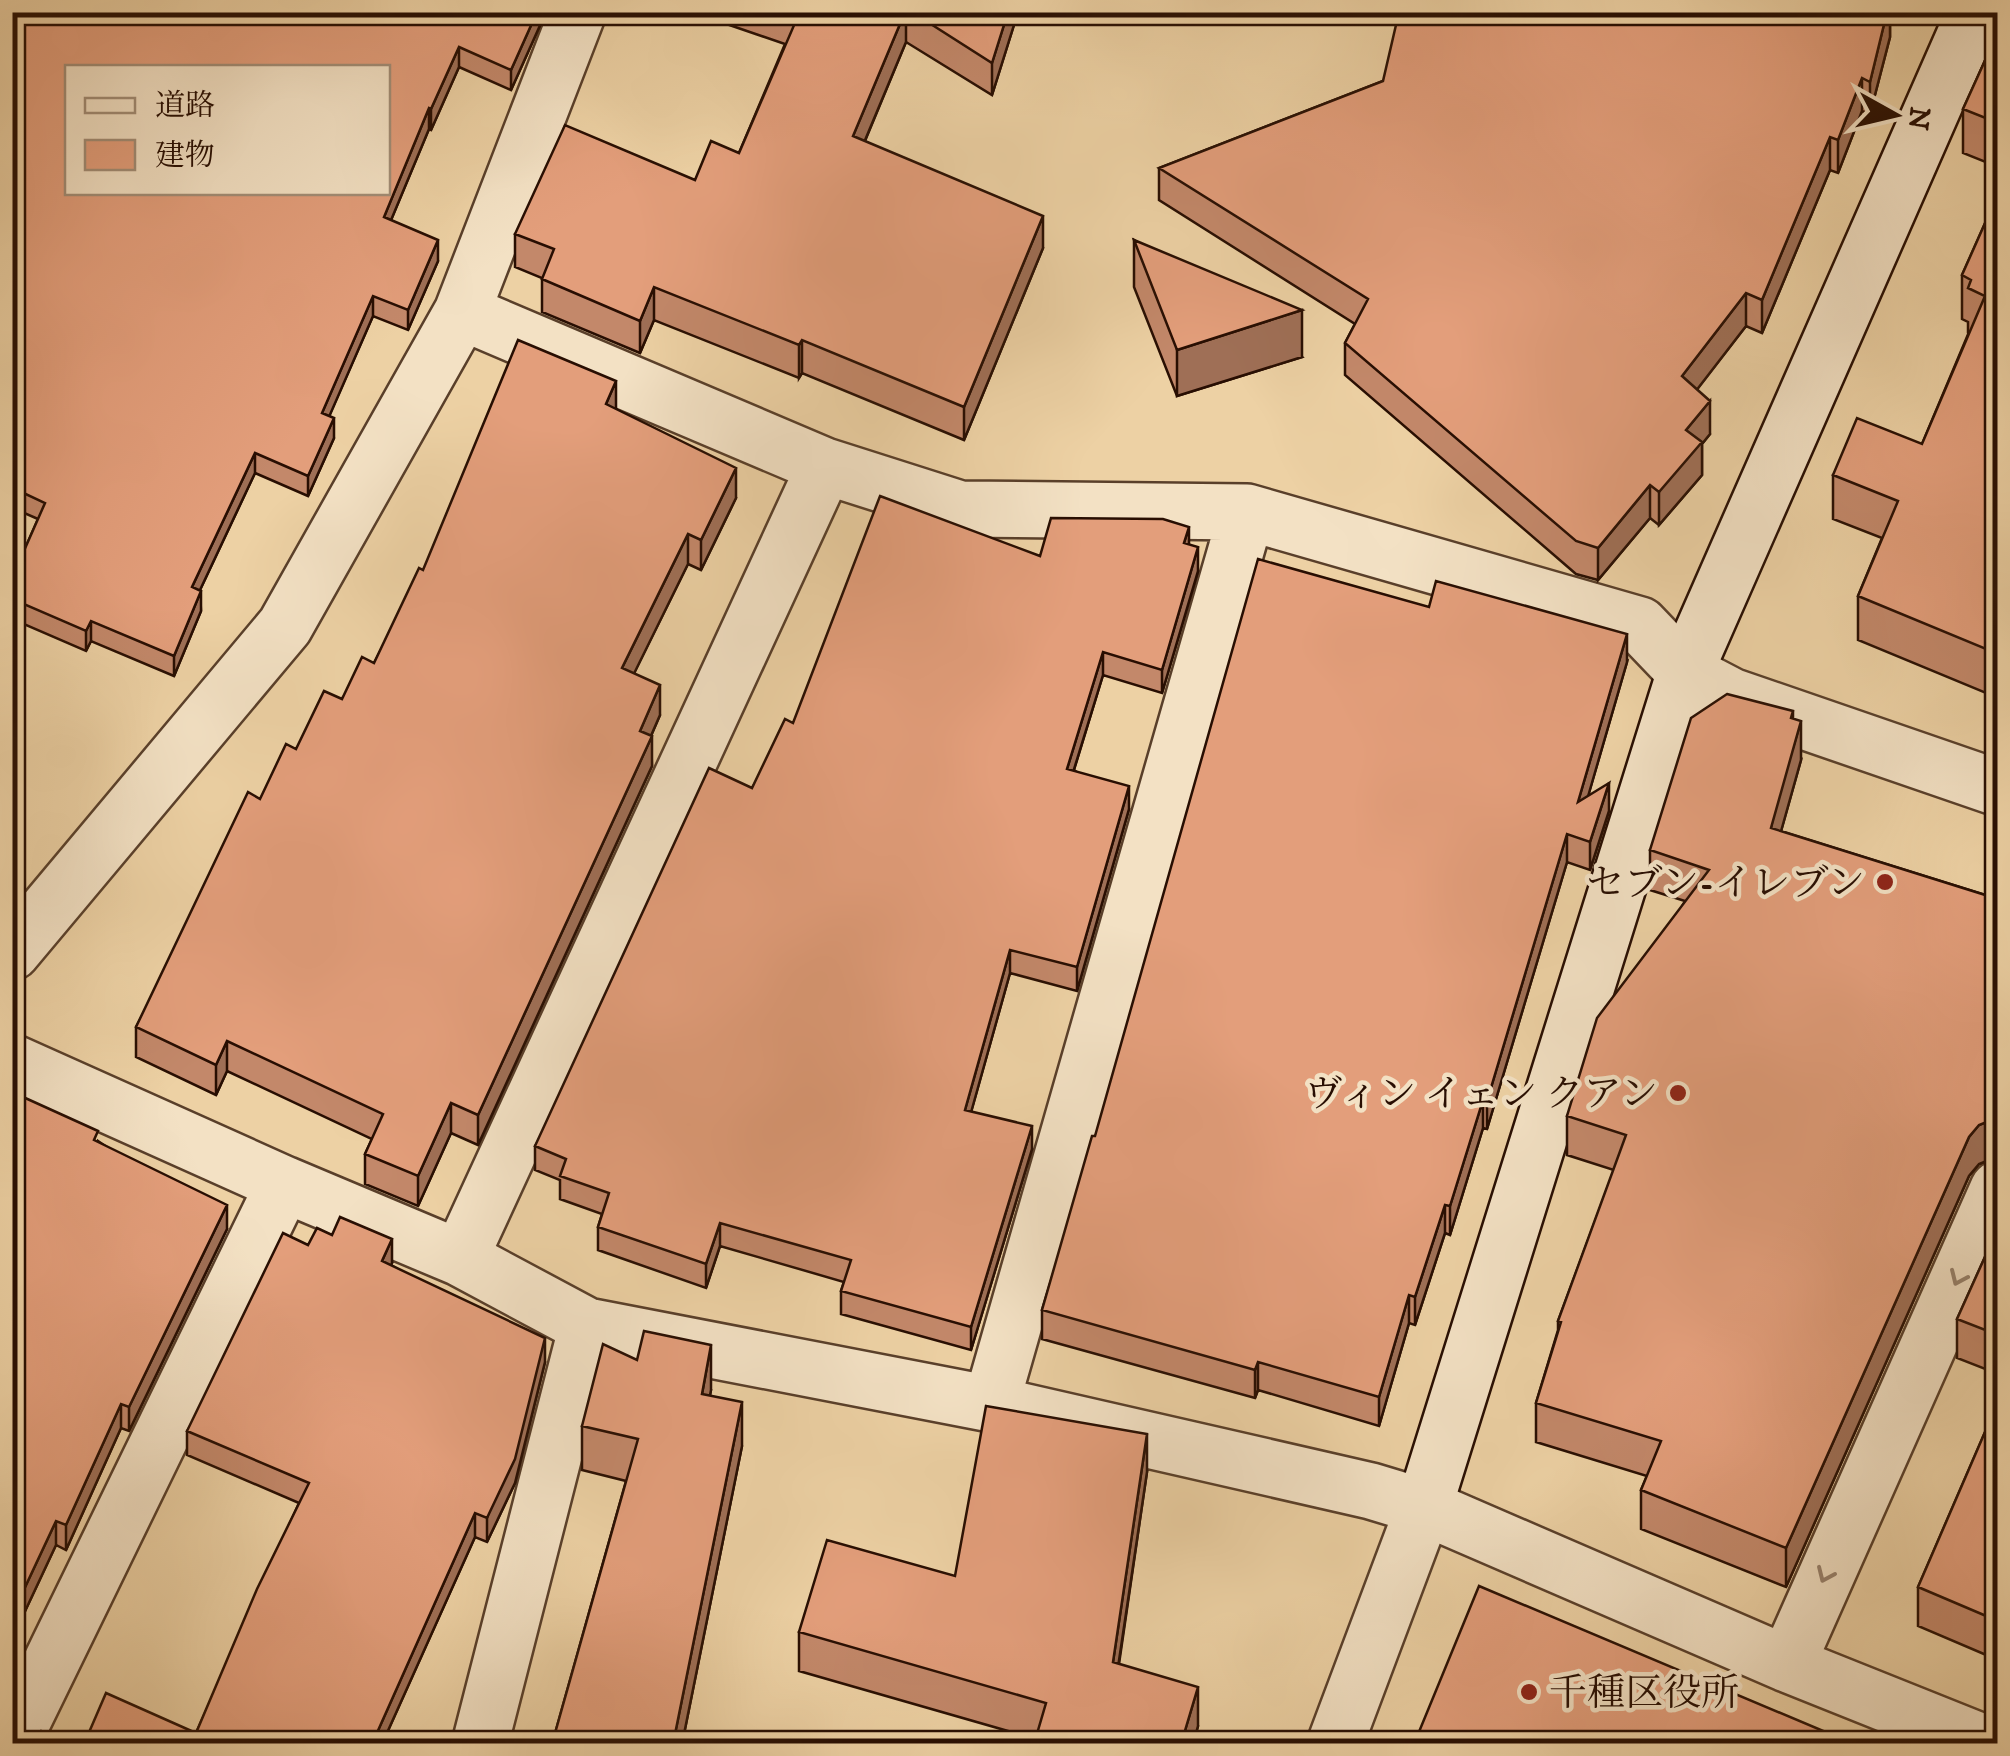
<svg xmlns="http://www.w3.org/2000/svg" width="2010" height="1756" viewBox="0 0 2010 1756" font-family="'IM FELL DW Pica','Noto Serif JP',serif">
  <rect width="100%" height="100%" fill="#edd1a4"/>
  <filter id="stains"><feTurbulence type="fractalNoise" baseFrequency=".002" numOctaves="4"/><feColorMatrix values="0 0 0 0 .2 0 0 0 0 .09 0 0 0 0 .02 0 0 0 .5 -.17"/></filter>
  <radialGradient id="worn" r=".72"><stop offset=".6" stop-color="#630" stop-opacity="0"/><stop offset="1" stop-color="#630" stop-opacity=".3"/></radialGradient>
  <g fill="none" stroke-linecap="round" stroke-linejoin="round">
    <defs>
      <path id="street" d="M 462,312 L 825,466 L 960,509 L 1247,512 L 1640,625 L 1685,672 L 1731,696 L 1998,788
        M 12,952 L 285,626 L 462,312 L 578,12
        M 12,1062 L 284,1184 L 460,1258 L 587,1326 L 991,1404 L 1371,1491 L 1424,1507 L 1787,1664 L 1987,1744
        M 460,1258 L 825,466
        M 991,1404 L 1247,512
        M 1787,1664 L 1998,1189
        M 12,1743 L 284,1184
        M 480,1744 L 587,1326
        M 1335,1744 L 1424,1507"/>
      <path id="secondary" d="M 1424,1507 L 1685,672 L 1975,12"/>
    </defs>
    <use href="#street" stroke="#593f2a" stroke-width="60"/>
    <use href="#secondary" stroke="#280e02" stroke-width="60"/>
    <use href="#street" stroke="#f3e1c4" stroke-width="55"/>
    <use href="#secondary" stroke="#f3e1c4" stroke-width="55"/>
  </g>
  <path fill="#c3886a" stroke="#280e02" stroke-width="2.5" d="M 546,12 L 511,90 L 459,67 L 431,130 L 429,129 L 391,220 L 438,261 L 408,330 L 373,316 L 329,416 L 334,438 L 308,496 L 255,473 L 200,590 L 201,611 L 174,676 L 91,641 L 86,651 L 12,619 L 12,578 L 38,519 L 15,509 L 15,505 L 12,504 L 12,38 Z
    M 709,12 L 1018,12 L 992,95 L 906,42 L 865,141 L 1043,248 L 964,440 L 802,373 L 799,378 L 654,320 L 640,353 L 542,312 L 542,278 L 515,267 L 515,234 L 695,180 L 739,153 L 785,44 L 709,18 Z
    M 1890,12 L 1890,37 L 1870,114 L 1862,111 L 1838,173 L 1830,170 L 1762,333 L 1746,326 L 1697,389 L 1710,434 L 1702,444 L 1702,475 L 1659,525 L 1650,518 L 1598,580 L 1576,574 L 1345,375 L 1345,343 L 1355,324 L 1159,200 L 1159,168 L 1383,81 Z
    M 1998,32 L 1998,167 L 1963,153 L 1963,109 Z
    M 1998,194 L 1998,698 L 1858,640 L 1858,596 L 1882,538 L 1833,519 L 1833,475 L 1922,444 L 1969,332 L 1968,332 L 1968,322 L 1962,319 L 1962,275 Z
    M 1134,240 L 1302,357 L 1177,396 L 1134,287 Z
    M 616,409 L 736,498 L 701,570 L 688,564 L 634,673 L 660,715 L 651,736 L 652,766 L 478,1145 L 451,1133 L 418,1206 L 365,1184 L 365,1154 L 372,1139 L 227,1071 L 216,1095 L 136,1057 L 136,1027 L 260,799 L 296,749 L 374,663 L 423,570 Z
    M 1189,545 L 1198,571 L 1162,693 L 1103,675 L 1074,770 L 1129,809 L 1077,991 L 1010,973 L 971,1112 L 1032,1149 L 971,1350 L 841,1314 L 841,1291 L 844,1282 L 720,1246 L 706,1288 L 598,1250 L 598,1227 L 602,1214 L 560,1199 L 560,1180 L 535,1170 L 535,1146 L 752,788 L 793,723 L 1040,556 Z
    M 1627,662 L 1588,796 L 1609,811 L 1590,870 L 1567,862 L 1487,1129 L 1483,1128 L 1450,1235 L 1445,1233 L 1415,1325 L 1409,1323 L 1379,1426 L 1258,1390 L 1255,1398 L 1042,1339 L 1042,1310 L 1095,1136 Z
    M 1801,760 L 1781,831 L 1998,899 L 1998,1159 L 1994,1158 L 1979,1164 L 1969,1176 L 1786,1587 L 1641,1529 L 1641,1490 L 1647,1476 L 1536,1442 L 1536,1403 L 1558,1330 L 1558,1321 L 1614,1170 L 1567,1155 L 1567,1116 L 1685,901 L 1650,890 L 1650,850 Z
    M 98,1141 L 227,1229 L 129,1431 L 121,1428 L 66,1550 L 56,1545 L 12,1639 Z
    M 1998,1228 L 1998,1374 L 1957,1358 L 1957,1319 Z
    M 308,1245 L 392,1263 L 391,1265 L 545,1362 L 515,1483 L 487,1542 L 475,1537 L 382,1744 L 84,1744 L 196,1733 L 299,1503 L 187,1455 L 187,1431 Z
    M 637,1360 L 711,1390 L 710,1395 L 742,1446 L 682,1744 L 552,1744 L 626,1481 L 582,1470 L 582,1426 Z
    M 1998,1402 L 1998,1660 L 1918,1626 L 1918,1587 Z
    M 1147,1472 L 1119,1664 L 1198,1726 L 1193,1744 L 1034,1744 L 1036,1739 L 799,1671 L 799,1632 L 955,1576 Z"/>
  <path fill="#9f6f56" stroke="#280e02" stroke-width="2.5" d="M 537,12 L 546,12 L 511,90 L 511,70 Z
    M 905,12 L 906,12 L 906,42 L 853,169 L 853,136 Z
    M 1008,12 L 1018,12 L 992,95 L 992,63 Z
    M 1887,12 L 1890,12 L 1890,37 L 1870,114 L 1870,82 Z
    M 459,47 L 459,67 L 431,130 L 431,109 Z
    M 1862,78 L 1862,111 L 1838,173 L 1838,140 Z
    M 429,108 L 429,129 L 384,237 L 384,217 Z
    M 1830,137 L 1830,170 L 1762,333 L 1762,300 Z
    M 1043,216 L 1043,248 L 964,440 L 964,407 Z
    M 438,240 L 438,261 L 408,330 L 408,310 Z
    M 654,287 L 654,320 L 640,353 L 640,321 Z
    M 1746,293 L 1746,326 L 1682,409 L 1682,376 Z
    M 373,296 L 373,316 L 322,433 L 322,413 Z
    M 1302,310 L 1302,357 L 1177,396 L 1177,350 Z
    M 802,340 L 802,373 L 799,378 L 799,345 Z
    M 616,381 L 616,411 L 606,404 Z
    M 1710,401 L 1710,434 L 1702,444 L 1702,475 L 1659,525 L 1659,492 L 1686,430 Z
    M 334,418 L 334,438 L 308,496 L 308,476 Z
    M 255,453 L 255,473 L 192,607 L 192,587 Z
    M 736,468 L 736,498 L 701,570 L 701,540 Z
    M 1650,485 L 1650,518 L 1598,580 L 1598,548 Z
    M 1189,527 L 1189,550 L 1184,543 Z
    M 688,534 L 688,564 L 622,698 L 622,668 Z
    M 1198,547 L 1198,571 L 1162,693 L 1162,670 Z
    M 201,591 L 201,611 L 174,676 L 174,656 Z
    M 91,621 L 91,641 L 86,651 L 86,631 Z
    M 1627,634 L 1627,662 L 1578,831 L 1578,802 Z
    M 1103,652 L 1103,675 L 1067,792 L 1067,769 Z
    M 660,685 L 660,715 L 640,761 L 640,731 Z
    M 1793,711 L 1793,748 L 1801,721 L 1801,760 L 1771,867 L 1771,828 Z
    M 652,736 L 652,766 L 478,1145 L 478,1115 Z
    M 1609,783 L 1609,811 L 1590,870 L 1590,842 Z
    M 1129,786 L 1129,809 L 1077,991 L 1077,967 Z
    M 1567,834 L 1567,862 L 1487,1129 L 1487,1101 Z
    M 1010,950 L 1010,973 L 965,1134 L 965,1110 Z
    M 227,1041 L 227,1071 L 216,1095 L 216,1065 Z
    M 1483,1100 L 1483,1128 L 1450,1235 L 1450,1206 Z
    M 451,1103 L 451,1133 L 418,1206 L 418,1176 Z
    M 1994,1119 L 1994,1158 L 1979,1164 L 1969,1176 L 1786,1587 L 1786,1548 L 1969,1137 L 1979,1125 Z
    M 1032,1126 L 1032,1149 L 971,1350 L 971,1327 Z
    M 227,1205 L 227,1229 L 129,1431 L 129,1407 Z
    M 1445,1205 L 1445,1233 L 1415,1325 L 1415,1297 Z
    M 720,1223 L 720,1246 L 706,1288 L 706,1264 Z
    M 392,1239 L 392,1263 L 382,1285 L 382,1261 Z
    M 1409,1295 L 1409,1323 L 1379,1426 L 1379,1397 Z
    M 545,1338 L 545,1362 L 515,1483 L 487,1542 L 487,1518 Z
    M 711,1345 L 711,1390 L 702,1438 L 702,1394 Z
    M 1258,1362 L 1258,1390 L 1255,1398 L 1255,1370 Z
    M 742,1402 L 742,1446 L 682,1744 L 673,1744 Z
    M 121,1404 L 121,1428 L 66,1550 L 66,1525 Z
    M 1147,1434 L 1147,1472 L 1113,1701 L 1113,1662 Z
    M 475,1513 L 475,1537 L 382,1744 L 372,1744 Z
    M 56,1521 L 56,1545 L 12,1639 L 12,1615 Z
    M 1198,1687 L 1198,1726 L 1193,1744 L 1181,1744 Z"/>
  <path fill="#e39e7b" stroke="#280e02" stroke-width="2.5" fill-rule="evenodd" d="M 21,12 L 537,12 L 511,70 L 459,47 L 431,109 L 429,108 L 384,217 L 438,240 L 408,310 L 373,296 L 322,413 L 334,418 L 308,476 L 255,453 L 192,587 L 201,591 L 174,656 L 91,621 L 86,631 L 12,599 L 12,578 L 45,503 L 15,489 L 16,486 L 12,484 L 12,38 ZM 68,68 L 388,68 L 388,192 L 68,192 Z
    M 789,12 L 905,12 L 853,136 L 1043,216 L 964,407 L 802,340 L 799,345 L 654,287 L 640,321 L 542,279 L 554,249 L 515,234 L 565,125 L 695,180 L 711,141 L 739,153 L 798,16 Z
    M 912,12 L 1008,12 L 992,63 Z
    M 1399,12 L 1887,12 L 1870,82 L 1862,78 L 1838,140 L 1830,137 L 1762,300 L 1746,293 L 1682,376 L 1710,401 L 1686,430 L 1702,442 L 1659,492 L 1650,485 L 1598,548 L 1576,541 L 1345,343 L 1368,299 L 1159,168 L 1383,81 Z
    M 1998,32 L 1998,123 L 1963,109 Z
    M 1998,194 L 1998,654 L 1858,596 L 1898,501 L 1833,475 L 1857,418 L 1922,444 L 1985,296 L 1968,288 L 1971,280 L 1962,275 Z
    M 1134,240 L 1302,310 L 1177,350 Z
    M 518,340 L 616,381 L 606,404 L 736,468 L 701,540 L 688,534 L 622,668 L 660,685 L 640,731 L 652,736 L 478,1115 L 451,1103 L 418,1176 L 365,1154 L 383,1114 L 227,1041 L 216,1065 L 136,1027 L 248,792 L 260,799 L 286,744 L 296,749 L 324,691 L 342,699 L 362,657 L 374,663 L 419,568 L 423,570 Z
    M 880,496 L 1040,556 L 1051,518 L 1163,519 L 1189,527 L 1184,543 L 1198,547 L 1162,670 L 1103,652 L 1067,769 L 1129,786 L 1077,967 L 1010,950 L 965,1110 L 1032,1126 L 971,1327 L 841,1291 L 851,1260 L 720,1223 L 706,1264 L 598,1227 L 609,1193 L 560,1176 L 566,1159 L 535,1146 L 709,768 L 752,788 L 785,719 L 793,723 Z
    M 1258,559 L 1429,607 L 1436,581 L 1627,634 L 1578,802 L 1609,783 L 1590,842 L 1567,834 L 1487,1101 L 1483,1100 L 1450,1206 L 1445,1205 L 1415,1297 L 1409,1295 L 1379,1397 L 1258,1362 L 1255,1370 L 1042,1310 L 1092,1136 L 1095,1136 Z
    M 1727,694 L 1793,711 L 1791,718 L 1801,721 L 1771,828 L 1998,899 L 1998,1120 L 1994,1119 L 1979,1125 L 1969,1137 L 1786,1548 L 1641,1490 L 1661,1441 L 1536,1403 L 1561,1322 L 1558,1321 L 1626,1135 L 1567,1116 L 1597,1018 L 1709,870 L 1650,850 L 1691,718 Z
    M 12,1092 L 98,1131 L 94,1140 L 227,1205 L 129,1407 L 121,1404 L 66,1525 L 56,1521 L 12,1615 Z
    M 340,1217 L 392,1239 L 382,1261 L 545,1338 L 515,1459 L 487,1518 L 475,1513 L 372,1744 L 84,1744 L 106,1693 L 196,1733 L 257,1589 L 309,1483 L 187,1431 L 283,1233 L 308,1245 L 317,1228 L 332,1235 Z
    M 1998,1228 L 1998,1335 L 1957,1319 Z
    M 644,1331 L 711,1345 L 702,1394 L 742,1402 L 673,1744 L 552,1744 L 638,1439 L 582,1426 L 603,1344 L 637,1360 Z
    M 1998,1402 L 1998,1621 L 1918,1587 Z
    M 986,1406 L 1147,1434 L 1113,1662 L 1198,1687 L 1181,1744 L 1034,1744 L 1046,1703 L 799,1632 L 827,1540 L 955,1576 Z
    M 1479,1586 L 1854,1744 L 1414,1744 Z
    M 41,1731 L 70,1744 L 30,1744 Z"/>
  <defs><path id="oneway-chevron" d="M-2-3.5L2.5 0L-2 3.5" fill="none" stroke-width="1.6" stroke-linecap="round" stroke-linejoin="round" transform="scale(2.5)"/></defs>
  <g stroke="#98826d">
    <use href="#oneway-chevron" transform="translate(1958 1278) rotate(114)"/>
    <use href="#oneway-chevron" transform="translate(1825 1575) rotate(114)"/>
  </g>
  <g fill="#8f2418" stroke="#f3e1c4" stroke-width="4">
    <circle cx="1885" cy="882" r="10"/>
    <circle cx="1678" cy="1093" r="10"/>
    <circle cx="1529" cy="1692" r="10"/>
  </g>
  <g text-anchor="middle" stroke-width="9" stroke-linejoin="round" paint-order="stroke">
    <g font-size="38" fill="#280e02" stroke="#f3e1c4" text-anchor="end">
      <text x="1865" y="895">セブン-イレブン</text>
      <text x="1658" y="1106">ヴィン イェン クアン</text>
      <text x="1549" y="1705" text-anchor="start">千種区役所</text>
    </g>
  </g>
  <rect width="2010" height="1756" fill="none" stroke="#edd1a4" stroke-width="50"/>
  <rect x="15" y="15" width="1980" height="1726" fill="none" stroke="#280e02" stroke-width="5"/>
  <rect x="25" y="25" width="1960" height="1706" fill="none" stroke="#280e02" stroke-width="2.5"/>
  <rect x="65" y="65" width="325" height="130" fill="#f3e1c4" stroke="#a28d76" stroke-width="2.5"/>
  <rect x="85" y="98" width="50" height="15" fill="#f3e1c4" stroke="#a28d76" stroke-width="2.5"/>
  <text x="155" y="115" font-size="30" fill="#280e02">道路</text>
  <rect x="85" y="140" width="50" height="30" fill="#e39e7b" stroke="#a28d76" stroke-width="2.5"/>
  <text x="155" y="165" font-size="30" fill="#280e02">建物</text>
  <g transform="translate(1895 115) rotate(98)" stroke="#f3e1c4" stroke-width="8" paint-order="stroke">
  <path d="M0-8L18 38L0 25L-18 38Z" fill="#280e02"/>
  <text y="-15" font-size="28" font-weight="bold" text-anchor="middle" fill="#280e02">N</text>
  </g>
  <rect width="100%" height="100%" filter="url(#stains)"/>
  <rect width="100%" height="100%" fill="url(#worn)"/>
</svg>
